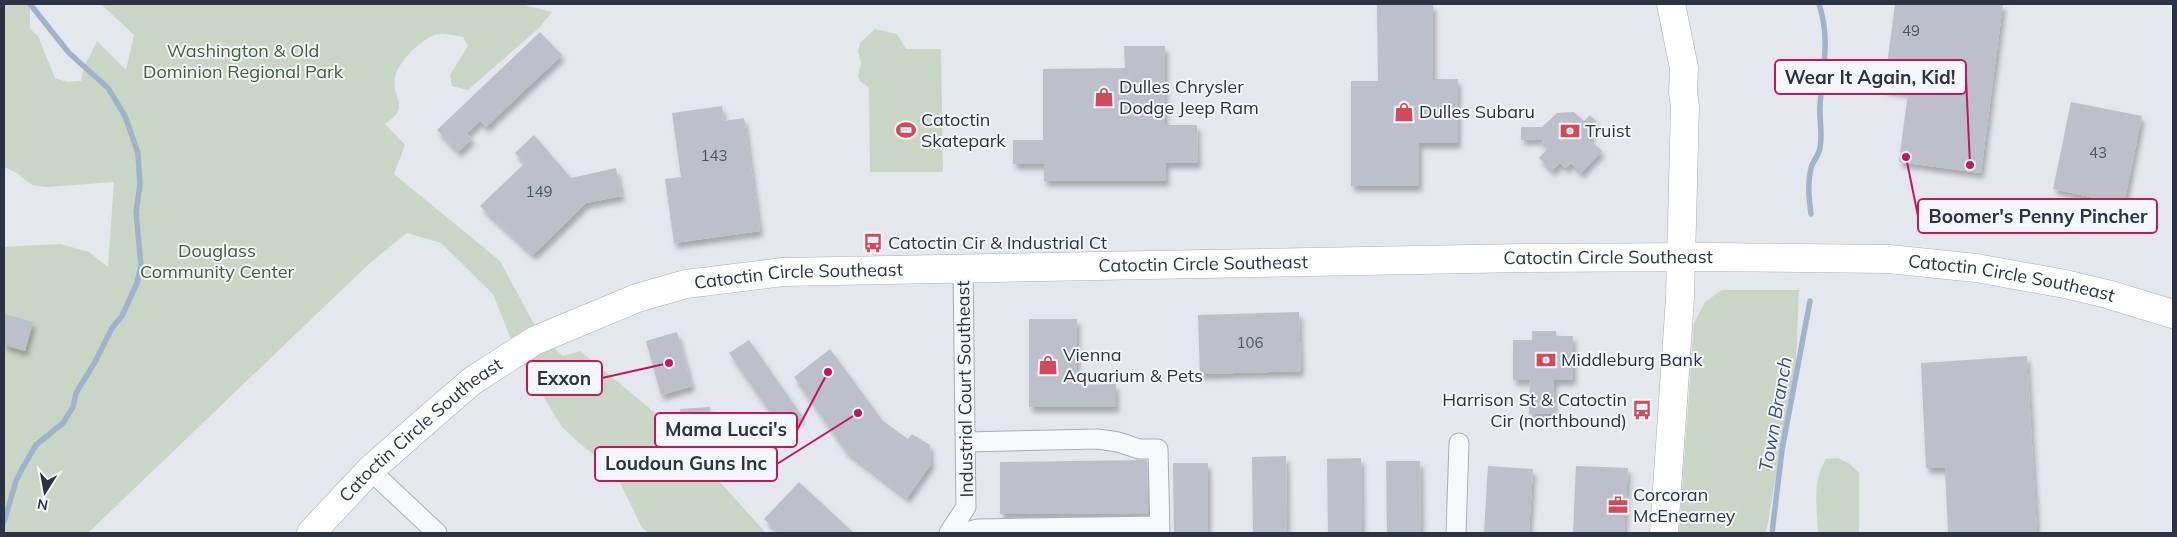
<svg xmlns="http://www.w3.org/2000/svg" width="2177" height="537" viewBox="0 0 2177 537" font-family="Mulish,sans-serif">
  <defs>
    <filter id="shadow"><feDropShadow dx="3" dy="5.5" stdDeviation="2.5" flood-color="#0004"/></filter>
  </defs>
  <rect width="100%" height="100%" fill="#e4e7ec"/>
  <path fill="#c9d6c5" d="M 4,4 L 30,4 L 30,29 L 38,36 L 55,78 L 67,82 L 81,81 L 84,67 L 97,41 L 126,70 L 134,35 L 101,4 L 521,4 L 552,12 L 539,28 L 468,90 L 452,86 L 450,75 L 468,46 L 463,37 C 456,36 447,33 440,34 C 425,34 397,63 395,77 C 391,99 412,106 385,124 L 405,145 L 394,174 L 500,261 L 541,337 L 563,356 L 580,351 L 664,420 L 766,533 L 648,533 L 641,526 L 618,478 L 608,466 L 578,442 L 562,427 L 516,352 L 493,294 L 441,243 L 407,233 L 372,261 L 88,533 L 4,533 L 4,247 L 60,244 L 89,252 L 108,267 L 114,182 L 46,187 L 32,185 L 17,173 L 4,167 Z
    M 875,29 L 897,34 L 906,49 L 941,49 L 943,172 L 870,172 L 869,88 L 860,81 L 858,76 L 861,63 L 858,51 L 860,43 Z
    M 1722,290 L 1799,290 L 1796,360 L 1766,533 L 1679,533 L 1694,323 L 1705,302 Z
    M 1838,458 L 1850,464 L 1859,473 L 1859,533 L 1818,533 C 1817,509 1812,481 1826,459 Z"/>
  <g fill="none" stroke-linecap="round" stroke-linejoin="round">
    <path stroke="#9fb4cc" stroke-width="5.5" d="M 1811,214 C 1809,198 1807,184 1811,168 C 1813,161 1819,155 1820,148 C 1823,132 1819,120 1820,106 C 1822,70 1831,40 1819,4
      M 4,522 L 16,481 L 23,467 L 36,445 L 63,423 L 73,407 L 76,393 L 95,362 L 112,328 L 122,316 L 137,283 L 141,266 L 136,212 L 140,185 L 138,153 L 125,116 L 108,88 L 69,53 L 30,4
      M 1772,533 L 1782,450 L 1810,301"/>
  </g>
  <path fill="#bbc0ca" filter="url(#shadow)" d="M 1377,4 L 1433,4 L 1433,79 L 1458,79 L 1458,143 L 1419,143 L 1419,186 L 1351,186 L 1351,81 L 1378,81 Z
    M 1895,4 L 2003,4 L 1981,173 L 1899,162 L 1908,92 L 1884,89 Z
    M 540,32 L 562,55 L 486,127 L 480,121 L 467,133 L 472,139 L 458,152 L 437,130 Z
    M 1124,46 L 1165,46 L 1165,125 L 1197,125 L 1198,163 L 1166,163 L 1166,181 L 1044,181 L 1044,164 L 1013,164 L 1013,140 L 1043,140 L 1043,69 L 1125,68 Z
    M 2071,102 L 2142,116 L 2124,204 L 2053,189 Z
    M 722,106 L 724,121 L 744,118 L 760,231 L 674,243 L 665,179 L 681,177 L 672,113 Z
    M 1574,112 L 1584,121 L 1590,115 L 1596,121 L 1588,129 L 1593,134 L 1589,139 L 1602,151 L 1581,173 L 1571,163 L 1566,168 L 1560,163 L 1552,171 L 1539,158 L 1547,149 L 1542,144 L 1543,139 L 1521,140 L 1521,127 L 1542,127 L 1557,113 Z
    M 534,135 L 571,178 L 616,168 L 622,196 L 586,203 L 533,255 L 480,206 L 525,163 L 515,153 Z
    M 1299,312 L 1301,371 L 1200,374 L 1198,315 Z
    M 4,314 L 33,322 L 25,351 L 4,345 Z
    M 1029,319 L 1077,319 L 1077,385 L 1116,384 L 1116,407 L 1029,407 Z
    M 1532,331 L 1556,331 L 1556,336 L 1573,336 L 1573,380 L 1554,380 L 1553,414 L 1529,414 L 1530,380 L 1513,380 L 1513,340 L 1532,340 Z
    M 677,332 L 692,386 L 661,395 L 646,341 Z
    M 749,340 L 802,416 L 783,430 L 729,353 Z
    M 830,349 L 883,421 L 908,439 L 912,434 L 930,445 L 931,464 L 907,498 L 846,451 L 794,377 Z
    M 2027,356 L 2037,533 L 1948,533 L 1945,468 L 1926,468 L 1921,363 Z
    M 710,407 L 711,422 L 682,425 L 680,409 Z
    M 1286,456 L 1287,533 L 1253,533 L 1252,457 Z
    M 1361,458 L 1362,533 L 1328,533 L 1327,459 Z
    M 1147,460 L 1148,513 L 1000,514 L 1000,462 Z
    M 1386,461 L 1420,461 L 1421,533 L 1387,533 Z
    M 1173,463 L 1208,463 L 1208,533 L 1174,533 Z
    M 1488,466 L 1533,469 L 1529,533 L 1484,533 Z
    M 1576,466 L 1628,468 L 1624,533 L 1573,533 Z
    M 799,482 L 854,533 L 780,533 L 764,519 Z"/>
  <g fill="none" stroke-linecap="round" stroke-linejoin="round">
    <defs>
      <path id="street" d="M 966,442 L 1098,439 L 1118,442 L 1139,449 L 1158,449 L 1160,533
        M 370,470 L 437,533
        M 949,533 L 966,507 L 963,270
        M 962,533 L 978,529 L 1160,526
        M 1456,533 L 1459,443"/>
      <g id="secondary">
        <path id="s1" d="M 311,533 L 370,470 L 428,419 L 472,381 L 534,341 L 637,298 L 686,284 L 783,272 L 1523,258 L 1706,257 L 1889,259 L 1976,268 L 2065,284 L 2107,294 L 2173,314"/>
        <path d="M 1664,533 L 1680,298 L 1685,107 L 1683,92 L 1684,68 L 1671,4"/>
      </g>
    </defs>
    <use href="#street" stroke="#a9aeb7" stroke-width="21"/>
    <use href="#secondary" stroke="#a9aeb7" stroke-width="29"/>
    <use href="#street" stroke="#f7f8fa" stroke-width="19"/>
    <use href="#secondary" stroke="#fff" stroke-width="28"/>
  </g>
  <defs>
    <symbol id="shop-bare" viewBox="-9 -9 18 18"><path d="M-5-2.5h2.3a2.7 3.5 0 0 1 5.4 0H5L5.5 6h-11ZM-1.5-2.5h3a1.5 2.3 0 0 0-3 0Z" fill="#d1495b" stroke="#f4f6f9" stroke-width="2.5" paint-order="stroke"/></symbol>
    <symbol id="stadium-bare" viewBox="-9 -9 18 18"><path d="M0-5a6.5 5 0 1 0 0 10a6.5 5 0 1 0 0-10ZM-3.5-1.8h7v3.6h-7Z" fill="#d1495b" stroke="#f4f6f9" stroke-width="2.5" paint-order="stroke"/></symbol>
    <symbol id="bank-bare" viewBox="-9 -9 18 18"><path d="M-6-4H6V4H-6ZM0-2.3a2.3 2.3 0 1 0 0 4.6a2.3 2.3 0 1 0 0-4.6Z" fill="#d1495b" stroke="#f4f6f9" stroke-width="2.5" paint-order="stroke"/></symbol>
    <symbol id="bus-bare" viewBox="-9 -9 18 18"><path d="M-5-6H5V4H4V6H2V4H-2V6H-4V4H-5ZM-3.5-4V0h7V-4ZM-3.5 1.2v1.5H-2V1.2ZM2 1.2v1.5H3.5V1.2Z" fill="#d1495b" stroke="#f4f6f9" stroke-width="2.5" paint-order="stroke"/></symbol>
    <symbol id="office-bare" viewBox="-9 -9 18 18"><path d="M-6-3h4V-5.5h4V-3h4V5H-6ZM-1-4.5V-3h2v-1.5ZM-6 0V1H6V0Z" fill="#d1495b" stroke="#f4f6f9" stroke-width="2.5" paint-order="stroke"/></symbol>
  </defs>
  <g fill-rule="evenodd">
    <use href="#shop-bare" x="1090" y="83" width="28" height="28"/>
    <use href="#shop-bare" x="1390" y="98" width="28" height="28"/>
    <use href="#stadium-bare" x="892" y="116" width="28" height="28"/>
    <use href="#bank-bare" x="1556" y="117" width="28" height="28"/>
    <use href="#bus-bare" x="859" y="229" width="28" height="28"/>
    <use href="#bank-bare" x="1532" y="346" width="28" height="28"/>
    <use href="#shop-bare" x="1034" y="351" width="28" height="28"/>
    <use href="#bus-bare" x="1628" y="396" width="28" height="28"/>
    <use href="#office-bare" x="1604" y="491" width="28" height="28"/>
  </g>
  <g text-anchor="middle" stroke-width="4" stroke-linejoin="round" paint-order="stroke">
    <g font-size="15" fill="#4f5766">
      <text x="1911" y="36">49</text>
      <text x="2098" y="158">43</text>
      <text x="714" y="161">143</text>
      <text x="539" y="197">149</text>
      <text x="1250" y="348">106</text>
    </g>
    <g font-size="18" fill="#3f6138" stroke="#f4f6f9">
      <text x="243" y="57">Washington &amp; Old<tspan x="243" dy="21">Dominion Regional Park</tspan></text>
      <text x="217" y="257">Douglass<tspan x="217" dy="21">Community Center</tspan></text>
    </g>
    <g font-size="18" fill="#2b3445" stroke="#f4f6f9" text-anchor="start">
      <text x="1119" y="93">Dulles Chrysler<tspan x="1119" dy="21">Dodge Jeep Ram</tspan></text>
      <text x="1419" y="118">Dulles Subaru</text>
      <text x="921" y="126">Catoctin<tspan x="921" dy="21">Skatepark</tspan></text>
      <text x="1585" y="137">Truist</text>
      <text x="888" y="249">Catoctin Cir &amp; Industrial Ct</text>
      <text x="1063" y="361">Vienna<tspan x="1063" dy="21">Aquarium &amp; Pets</tspan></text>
      <text x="1561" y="366">Middleburg Bank</text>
      <text x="1627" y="406" text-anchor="end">Harrison St &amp; Catoctin<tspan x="1627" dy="21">Cir (northbound)</tspan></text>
      <text x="1633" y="501">Corcoran<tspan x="1633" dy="21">McEnearney</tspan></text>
    </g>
    <g font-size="18" fill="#2b3445" stroke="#f4f6f9">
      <text dy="6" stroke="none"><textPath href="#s1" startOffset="1381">Catoctin Circle Southeast</textPath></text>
      <text dy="6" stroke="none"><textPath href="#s1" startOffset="976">Catoctin Circle Southeast</textPath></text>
      <text dy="6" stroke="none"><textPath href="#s1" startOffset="571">Catoctin Circle Southeast</textPath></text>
      <text dy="6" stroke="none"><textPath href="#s1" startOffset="1786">Catoctin Circle Southeast</textPath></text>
      <text transform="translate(965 389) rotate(-91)" y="6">Industrial Court Southeast</text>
      <text dy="6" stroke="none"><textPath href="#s1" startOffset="151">Catoctin Circle Southeast</textPath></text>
    </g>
    <g font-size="19" font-style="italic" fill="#34527a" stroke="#f4f6f9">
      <text transform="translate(1775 414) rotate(-80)" y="7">Town Branch</text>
    </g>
  </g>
  <path fill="none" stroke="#c2185b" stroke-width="2" d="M1970 165L1966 77M1906 157L1918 216M669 363L602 378M828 372L797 430M858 413L777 464"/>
  <g fill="#c2185b" stroke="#f4f6f9" stroke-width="2">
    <circle cx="1970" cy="165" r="5"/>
    <circle cx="1906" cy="157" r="5"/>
    <circle cx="669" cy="363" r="5"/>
    <circle cx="828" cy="372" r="5"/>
    <circle cx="858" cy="413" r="5"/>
  </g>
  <g fill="#f4f6f9" stroke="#c2185b" stroke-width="2">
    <rect x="1775" y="60" width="191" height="34" rx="5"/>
    <rect x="1918" y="199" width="239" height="34" rx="5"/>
    <rect x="527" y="361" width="75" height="34" rx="5"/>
    <rect x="655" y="413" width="142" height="34" rx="5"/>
    <rect x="595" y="447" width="182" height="34" rx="5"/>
  </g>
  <g font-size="19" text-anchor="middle" font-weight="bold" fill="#2b3445">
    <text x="1870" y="84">Wear It Again, Kid!</text>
    <text x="2038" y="223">Boomer's Penny Pincher</text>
    <text x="564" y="385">Exxon</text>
    <text x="726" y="436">Mama Lucci's</text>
    <text x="686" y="470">Loudoun Guns Inc</text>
  </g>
  <rect width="2177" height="537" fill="none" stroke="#2b3445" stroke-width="10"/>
  <g transform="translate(45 492) rotate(191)" stroke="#f4f6f9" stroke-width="4" paint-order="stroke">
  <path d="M0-4L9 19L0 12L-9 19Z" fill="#2b3445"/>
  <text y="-8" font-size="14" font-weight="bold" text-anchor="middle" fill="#2b3445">N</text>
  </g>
</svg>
